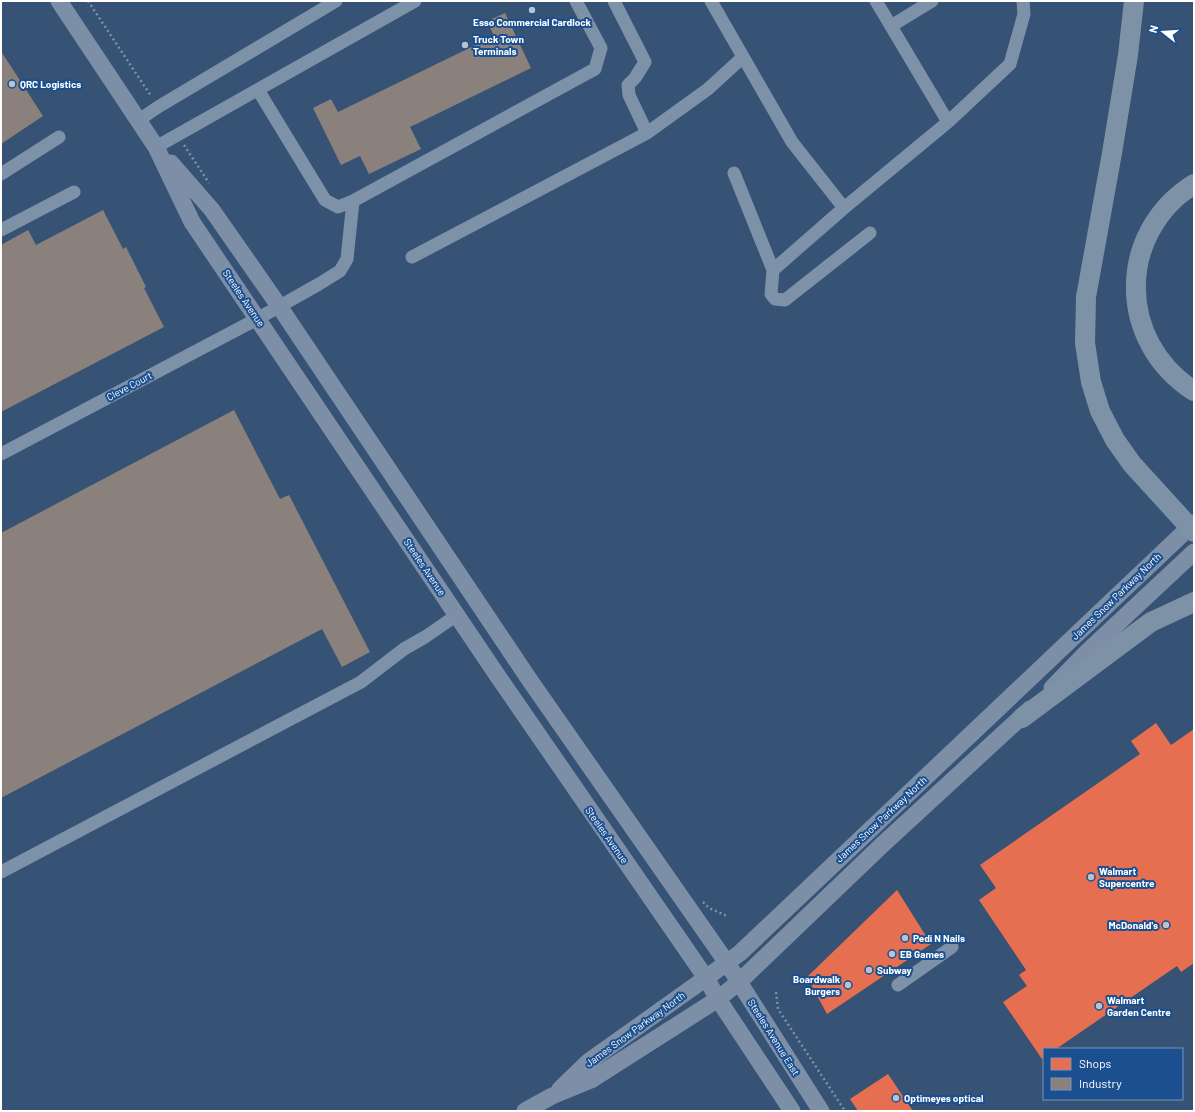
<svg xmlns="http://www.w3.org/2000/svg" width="1195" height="1112" viewBox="0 0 1195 1112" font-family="Barlow,sans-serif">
  <rect width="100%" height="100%" fill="#365274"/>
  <path fill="#e76f51" d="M 1156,723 L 1171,745 L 1194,729 L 1194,963 L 1181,972 L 1177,966 L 1056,1049 L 1044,1049 L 1044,1057 L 1042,1059 L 1003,1002 L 1027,986 L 1019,975 L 1026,970 L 979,900 L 996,888 L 980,865 L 1140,754 L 1131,741 Z
    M 897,890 L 931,944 L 827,1014 L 807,977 Z
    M 888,1074 L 913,1111 L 858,1111 L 850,1099 Z"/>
  <path fill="#8a817c" d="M 505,13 L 531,68 L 410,127 L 421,149 L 369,174 L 360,156 L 341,165 L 313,108 L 331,99 L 338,112 L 494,36 L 487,21 Z
    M 1,51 L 43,116 L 1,144 Z
    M 103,210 L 123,249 L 126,247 L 146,287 L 144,288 L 164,327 L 1,412 L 1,245 L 28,230 L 36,245 Z
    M 234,410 L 280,499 L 289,495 L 370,652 L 342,667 L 322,629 L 1,798 L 1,533 Z"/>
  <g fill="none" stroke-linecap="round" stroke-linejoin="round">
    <path stroke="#7d92a8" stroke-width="2.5" stroke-dasharray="2 3" stroke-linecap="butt" d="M 88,1 L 151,96
      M 184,145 L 209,183
      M 703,902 L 709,908 L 727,916
      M 776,992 L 778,1009 L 845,1111"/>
    <path stroke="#7d92a8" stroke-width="13" d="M 614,1 L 645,62 L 635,78 L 628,85 L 629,95 L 647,133
      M 711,1 L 792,142 L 844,208 L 773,270 L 734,173
      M 876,1 L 948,122
      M 891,26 L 932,1
      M 258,90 L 325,200 L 338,207 L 353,201 L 595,69 L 601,48 L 576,1
      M 139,120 L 158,107 L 336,1
      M 156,147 L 415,1
      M 1,174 L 59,137
      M 844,208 L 948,122 L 1010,64 L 1024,14 L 1023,1
      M 1,230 L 74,192
      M 412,257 L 647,133 L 708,89 L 743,57
      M 773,270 L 771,294 L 775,299 L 785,300 L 870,233
      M 1,454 L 257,319 L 319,284 L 340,271 L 347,259 L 353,201
      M 1,872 L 361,682 L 404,649 L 425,637 L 457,615
      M 898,985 L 952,947"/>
    <path stroke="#7d8ea7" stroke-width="17" d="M 59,1 L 156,147 L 192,222 L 497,675 L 706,978 L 718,999 L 792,1111
      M 171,163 L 212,210 L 279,306 L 531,682 L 727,963 L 821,1111
      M 1052,688 L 1087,652 L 1194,552
      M 560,1089 L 588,1062 L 706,978 L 740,953 L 1194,523
      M 525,1111 L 552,1096 L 591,1080 L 718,999 L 739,982 L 882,845 L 1030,709"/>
    <path stroke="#7e92a7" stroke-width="20" d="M 1134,1 L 1128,55 L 1112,153 L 1086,297 L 1085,343 L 1091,382 L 1100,411 L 1115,440 L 1132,464 L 1194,532
      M 1194,184 C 1116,233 1117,342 1194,391
      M 1022,718 L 1151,622 L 1194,602"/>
  </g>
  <g fill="#b9c2ce" stroke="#1b4f8f" stroke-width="1.5">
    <circle cx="532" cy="10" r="4"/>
    <circle cx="465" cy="45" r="4"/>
    <circle cx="12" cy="84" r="4"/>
    <circle cx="1091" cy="877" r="4"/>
    <circle cx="1166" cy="925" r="4"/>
    <circle cx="905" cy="938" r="4"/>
    <circle cx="892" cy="954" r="4"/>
    <circle cx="869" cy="970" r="4"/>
    <circle cx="848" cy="985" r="4"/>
    <circle cx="1099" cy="1006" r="4"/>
    <circle cx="896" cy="1098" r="4"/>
  </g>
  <g text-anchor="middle" stroke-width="4" stroke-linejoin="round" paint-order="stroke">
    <g font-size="10" font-weight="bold" fill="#fff" stroke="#1b4f8f" text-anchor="start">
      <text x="532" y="26" text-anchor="middle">Esso Commercial Cardlock</text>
      <text x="473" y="43">Truck Town<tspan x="473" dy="12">Terminals</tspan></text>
      <text x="20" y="88">QRC Logistics</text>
      <text x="1099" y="875">Walmart<tspan x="1099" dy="12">Supercentre</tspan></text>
      <text x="1158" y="929" text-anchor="end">McDonald's</text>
      <text x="913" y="942">Pedi N Nails</text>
      <text x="900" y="958">EB Games</text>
      <text x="877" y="974">Subway</text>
      <text x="840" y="983" text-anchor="end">Boardwalk<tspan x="840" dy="12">Burgers</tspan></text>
      <text x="1107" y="1004">Walmart<tspan x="1107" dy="12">Garden Centre</tspan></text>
      <text x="904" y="1102">Optimeyes optical</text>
    </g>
    <g font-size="10" fill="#fff" stroke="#1b4f8f">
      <text transform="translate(244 298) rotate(56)" y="4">Steeles Avenue</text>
      <text transform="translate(129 386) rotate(-28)" y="4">Cleve Court</text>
      <text transform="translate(425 567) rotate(56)" y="4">Steeles Avenue</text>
      <text transform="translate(1116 596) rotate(-44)" y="4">James Snow Parkway North</text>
      <text transform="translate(881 819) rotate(-43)" y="4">James Snow Parkway North</text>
      <text transform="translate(607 835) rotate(55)" y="4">Steeles Avenue</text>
      <text transform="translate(635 1029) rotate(-36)" y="4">James Snow Parkway North</text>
      <text transform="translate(774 1037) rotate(58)" y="4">Steeles Avenue East</text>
    </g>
  </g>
  <rect width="1195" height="1112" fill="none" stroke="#ffffff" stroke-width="4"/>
  <rect x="1043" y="1048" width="140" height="52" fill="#1b4f8f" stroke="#7695bc"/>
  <rect x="1051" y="1058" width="20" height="12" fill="#e76f51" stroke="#7695bc"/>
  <text x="1079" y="1068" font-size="12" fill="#ffffff">Shops</text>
  <rect x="1051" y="1078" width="20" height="12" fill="#8a817c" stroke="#7695bc"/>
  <text x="1079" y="1088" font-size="12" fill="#ffffff">Industry</text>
  <g transform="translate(1163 32) rotate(287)" stroke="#1b4f8f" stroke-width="3" paint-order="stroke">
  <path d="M0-3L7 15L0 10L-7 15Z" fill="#ffffff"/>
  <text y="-6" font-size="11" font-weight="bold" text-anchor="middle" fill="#ffffff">N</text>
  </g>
</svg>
